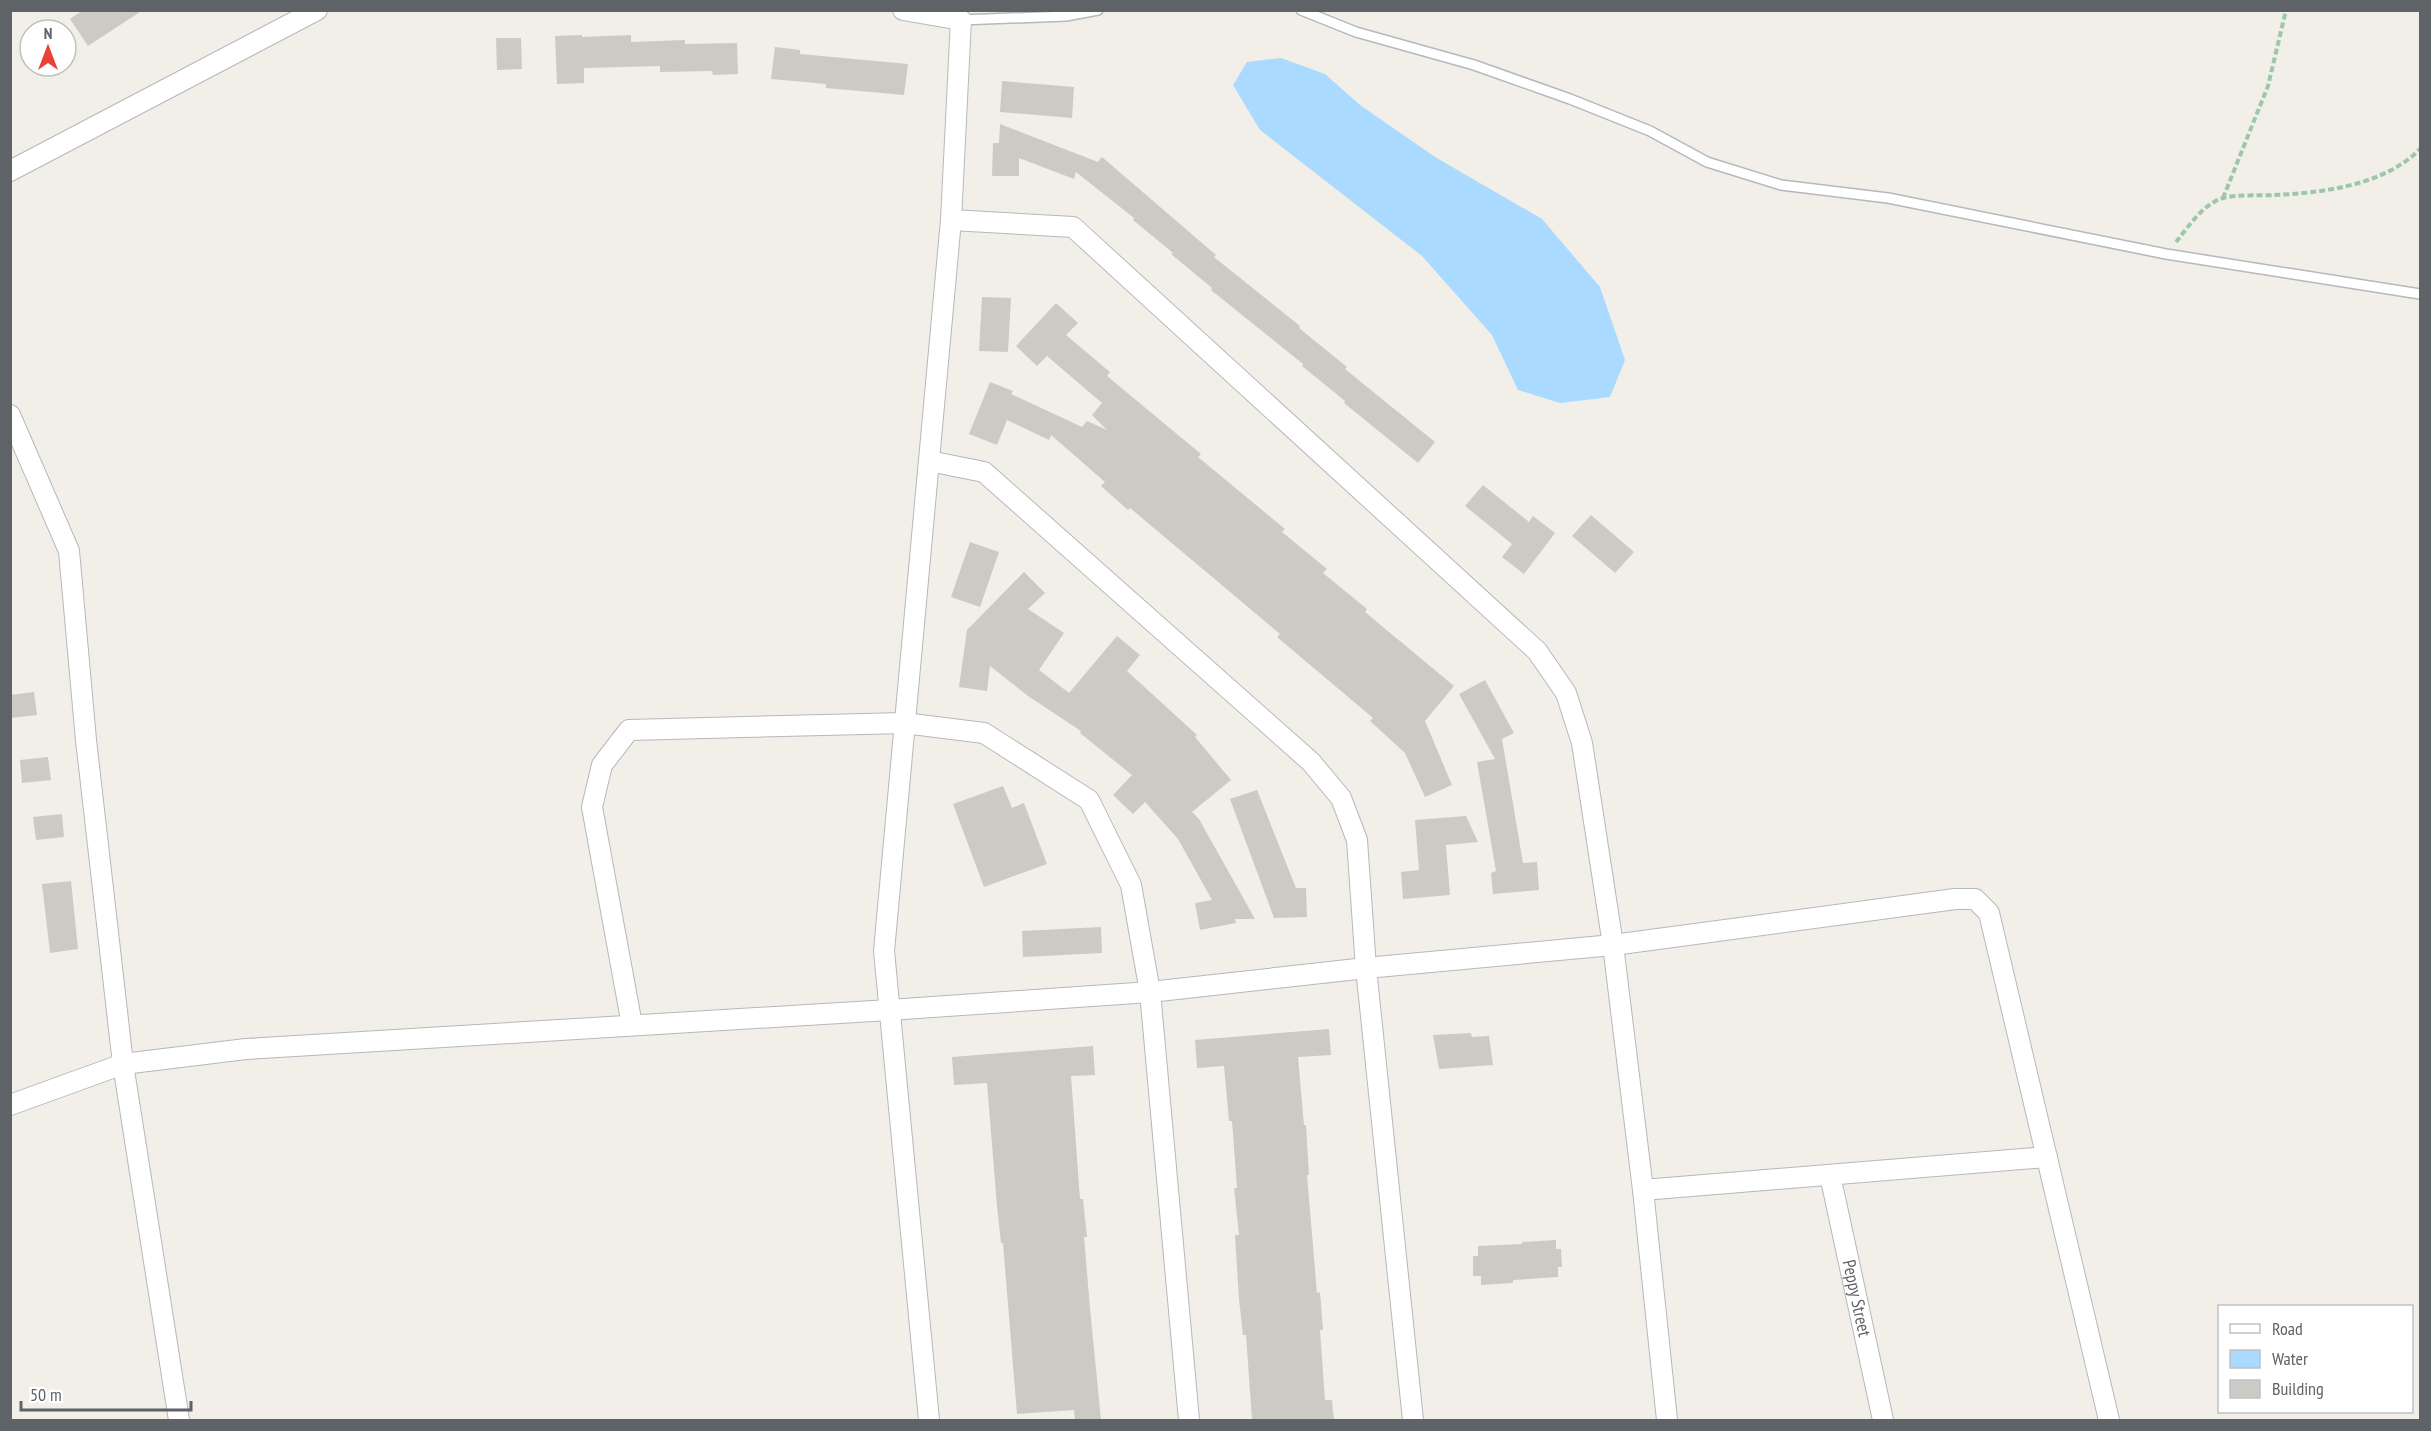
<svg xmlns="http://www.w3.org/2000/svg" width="2431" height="1431" viewBox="0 0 2431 1431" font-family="'PT Sans Narrow',sans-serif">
  <rect width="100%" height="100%" fill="#f1efe8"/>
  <path fill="#aadaff" d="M 1281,58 L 1325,74 L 1360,105 L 1435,157 L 1542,219 L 1600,287 L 1625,360 L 1610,397 L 1560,403 L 1518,390 L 1492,335 L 1422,256 L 1260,130 L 1233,85 L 1247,62 Z"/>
  <path fill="#cccac5" d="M 83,10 L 143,10 L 88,46 L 70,19 Z
    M 582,35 L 582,37 L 631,35 L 631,42 L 685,40 L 685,44 L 737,43 L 738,74 L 713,75 L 712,71 L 660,72 L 660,66 L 584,68 L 584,83 L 557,84 L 555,36 Z
    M 496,38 L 521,38 L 522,69 L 497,70 Z
    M 775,47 L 800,50 L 800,54 L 908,64 L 904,95 L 826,88 L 826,84 L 771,79 Z
    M 1002,81 L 1074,87 L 1072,118 L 1000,112 Z
    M 1000,124 L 1098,162 L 1102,157 L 1216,255 L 1214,257 L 1300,326 L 1299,328 L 1347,367 L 1345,369 L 1435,442 L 1418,463 L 1344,403 L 1345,401 L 1302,366 L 1303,364 L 1211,290 L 1212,288 L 1171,254 L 1173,253 L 1133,220 L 1134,218 L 1076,172 L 1074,179 L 1019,158 L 1019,176 L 992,176 L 993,143 L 999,143 Z
    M 982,297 L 1011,298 L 1008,352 L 979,351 Z
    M 1056,303 L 1078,323 L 1066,335 L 1110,372 L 1107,376 L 1201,454 L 1198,457 L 1285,529 L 1282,532 L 1327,569 L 1323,573 L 1367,609 L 1365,612 L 1454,686 L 1425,721 L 1452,785 L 1425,797 L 1405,753 L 1370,721 L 1373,718 L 1277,637 L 1280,634 L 1130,508 L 1128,510 L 1101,486 L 1105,482 L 1051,435 L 1049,440 L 1007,420 L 997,445 L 969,434 L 990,382 L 1013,391 L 1011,394 L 1082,427 L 1087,421 L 1107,430 L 1092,415 L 1102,403 L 1047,356 L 1037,366 L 1016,346 Z
    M 1483,485 L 1529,522 L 1533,516 L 1555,533 L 1524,574 L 1502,557 L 1512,544 L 1465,506 Z
    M 1591,515 L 1634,552 L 1615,573 L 1572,536 Z
    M 970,542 L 999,552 L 980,607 L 951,597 Z
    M 1024,572 L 1045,593 L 1028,609 L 1064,633 L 1039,670 L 1069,693 L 1117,636 L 1140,655 L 1127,671 L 1197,735 L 1195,737 L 1231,780 L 1192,812 L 1199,819 L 1255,919 L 1235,919 L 1236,923 L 1200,930 L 1195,903 L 1212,900 L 1178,839 L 1145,802 L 1133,814 L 1113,795 L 1132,775 L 1080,733 L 1081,731 L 1028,696 L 990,666 L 987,691 L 959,687 L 967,630 Z
    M 1485,680 L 1514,733 L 1502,739 L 1523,863 L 1537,862 L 1539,890 L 1493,894 L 1491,873 L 1496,871 L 1477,762 L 1495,759 L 1459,694 Z
    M 34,692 L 37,715 L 10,718 L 10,695 Z
    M 48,757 L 51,780 L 22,783 L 20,760 Z
    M 1003,786 L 1012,808 L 1024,803 L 1047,864 L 984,887 L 953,804 Z
    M 1257,790 L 1296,888 L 1306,888 L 1307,917 L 1274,918 L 1230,799 Z
    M 62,814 L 64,837 L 36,840 L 33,817 Z
    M 1466,816 L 1478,842 L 1446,845 L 1450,895 L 1403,899 L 1401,872 L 1419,870 L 1415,820 Z
    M 71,881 L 78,949 L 50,953 L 42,884 Z
    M 1101,927 L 1102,953 L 1023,957 L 1022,931 Z
    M 1329,1029 L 1331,1055 L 1298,1057 L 1304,1125 L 1306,1125 L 1309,1175 L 1307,1175 L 1317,1293 L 1320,1292 L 1323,1330 L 1320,1330 L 1325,1400 L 1332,1400 L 1334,1420 L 1252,1420 L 1246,1335 L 1243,1335 L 1239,1299 L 1235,1235 L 1239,1235 L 1234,1188 L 1237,1188 L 1232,1121 L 1229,1121 L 1224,1066 L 1197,1068 L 1195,1040 Z
    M 1471,1033 L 1472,1037 L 1489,1036 L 1493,1065 L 1439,1069 L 1433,1035 Z
    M 1093,1046 L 1095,1075 L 1071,1076 L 1080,1199 L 1083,1199 L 1087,1237 L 1084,1237 L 1090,1308 L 1101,1420 L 1075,1420 L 1074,1410 L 1017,1414 L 1003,1243 L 1001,1243 L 997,1206 L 987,1083 L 954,1085 L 952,1057 Z
    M 1556,1240 L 1556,1249 L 1561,1249 L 1562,1267 L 1558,1267 L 1558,1277 L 1513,1280 L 1513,1283 L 1481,1285 L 1481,1276 L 1473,1276 L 1473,1256 L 1478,1256 L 1478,1246 L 1522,1244 L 1522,1242 Z"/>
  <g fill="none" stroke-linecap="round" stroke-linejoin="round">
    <defs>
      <path id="lane" d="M 1301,10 L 1356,32 L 1474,65 L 1570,99 L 1650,131 L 1707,162 L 1781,185 L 1888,198 L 2166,254 L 2420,294
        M 961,20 L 1066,16 L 1098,10"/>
      <g id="street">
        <path d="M 903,10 L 961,20 L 951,220 L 884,951 L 929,1420"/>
        <path d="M 10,171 L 317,10"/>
        <path d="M 951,220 L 1073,227 L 1537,651 L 1566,693 L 1582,743 L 1613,945 L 1643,1190 L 1667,1420"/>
        <path d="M 10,415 L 69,551 L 86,740 L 123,1064 L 179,1420"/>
        <path d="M 929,461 L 984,472 L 1311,762 L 1341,798 L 1357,840 L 1366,968 L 1413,1420"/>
        <path d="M 632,1025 L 592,807 L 602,765 L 629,730 L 904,723 L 984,733 L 1089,800 L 1131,885 L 1150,992 L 1189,1420"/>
        <path d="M 10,1105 L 123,1064 L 246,1049 L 889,1010 L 1150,992 L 1366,968 L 1613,945 L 1955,899 L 1975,899 L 1989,913 L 2109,1420"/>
        <path id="s1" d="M 1830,1175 L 1883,1420"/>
        <path d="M 1643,1190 L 2047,1157"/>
      </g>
    </defs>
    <use href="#lane" stroke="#b5b8bc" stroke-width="12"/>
    <use href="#street" stroke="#b5b8bc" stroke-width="22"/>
    <path stroke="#9cc7a9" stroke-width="4" stroke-dasharray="6 3" stroke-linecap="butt" d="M 2223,198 L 2268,86 L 2286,10
      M 2176,242 C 2189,226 2203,204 2223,198 C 2238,194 2259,196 2274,195 C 2323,193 2385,185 2420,149"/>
    <use href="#lane" stroke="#fff" stroke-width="9"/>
    <use href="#street" stroke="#fff" stroke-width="20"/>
  </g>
  <g text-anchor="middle" stroke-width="4.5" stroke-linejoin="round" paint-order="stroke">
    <g font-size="18" fill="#5f6368" stroke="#fff">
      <text dy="6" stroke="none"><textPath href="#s1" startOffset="126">Peppy Street</textPath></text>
    </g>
  </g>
  <rect width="2431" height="1431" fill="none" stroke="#5f6368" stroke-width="24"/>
  <rect x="2218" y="1305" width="195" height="108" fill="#ffffff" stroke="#bfc1c3" stroke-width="1.5"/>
  <rect x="2230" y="1324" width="30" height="9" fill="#ffffff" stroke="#bfc1c3" stroke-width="1.5"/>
  <text x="2272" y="1335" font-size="18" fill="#5f6368">Road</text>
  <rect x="2230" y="1350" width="30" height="18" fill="#aadaff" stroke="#bfc1c3" stroke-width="1.5"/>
  <text x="2272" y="1365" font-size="18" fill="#5f6368">Water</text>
  <rect x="2230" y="1380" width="30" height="18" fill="#cccac5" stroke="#bfc1c3" stroke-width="1.5"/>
  <text x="2272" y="1395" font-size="18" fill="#5f6368">Building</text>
  <g transform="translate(48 48)"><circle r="28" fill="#ffffff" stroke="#bfc1c3" stroke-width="1.5"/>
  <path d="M0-4.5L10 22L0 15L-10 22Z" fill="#ea4335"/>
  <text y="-9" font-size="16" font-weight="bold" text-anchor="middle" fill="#5f6368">N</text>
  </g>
  <path d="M21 1401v9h170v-9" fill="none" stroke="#5f6368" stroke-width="3"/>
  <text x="30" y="1401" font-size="18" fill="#5f6368" stroke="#ffffff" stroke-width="4.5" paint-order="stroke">50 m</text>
</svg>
